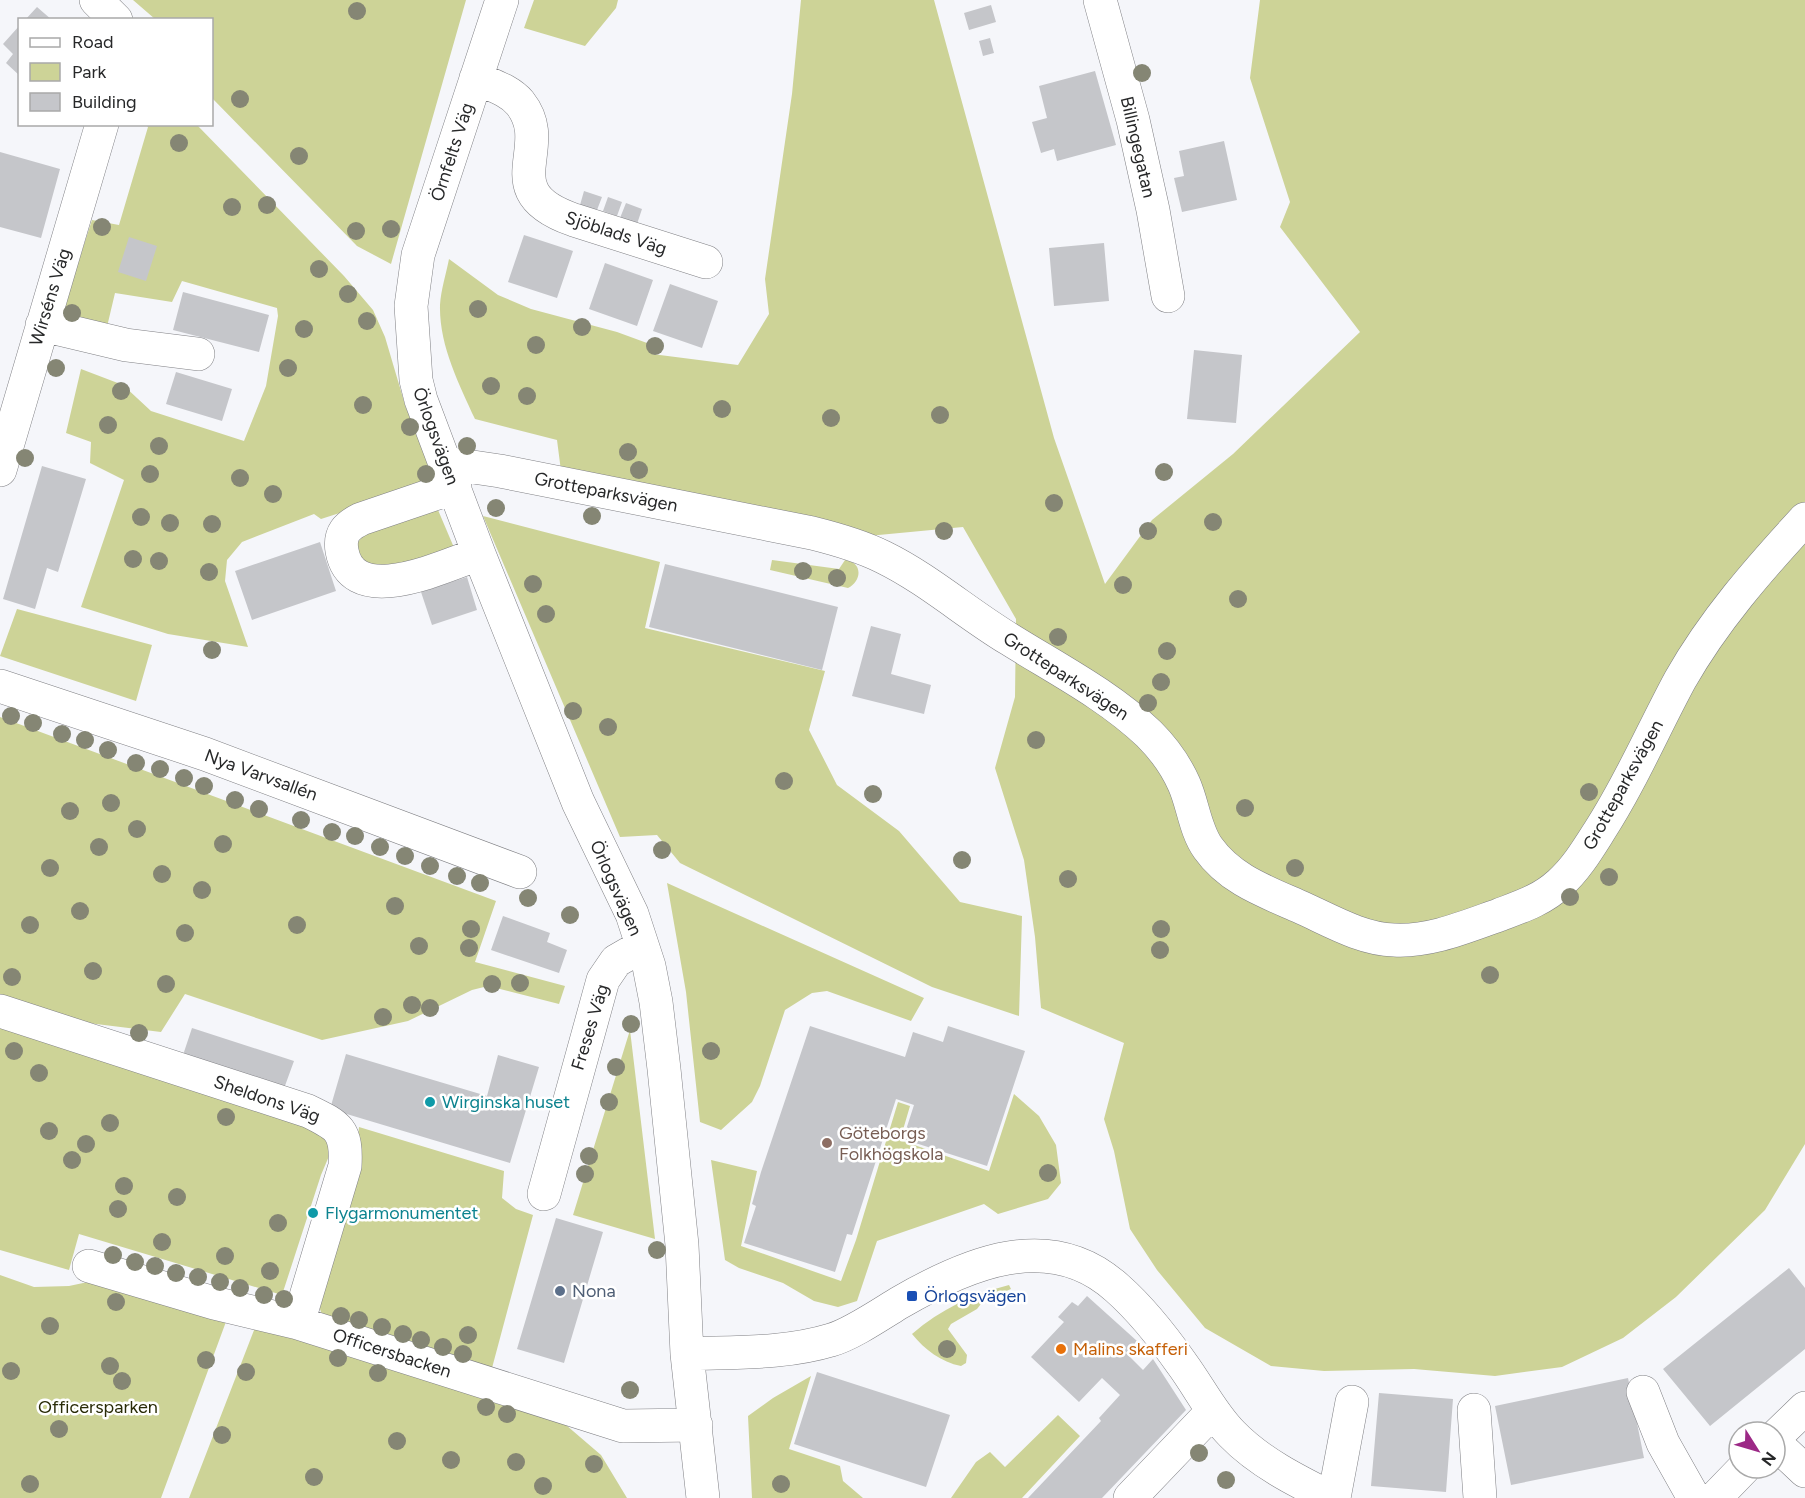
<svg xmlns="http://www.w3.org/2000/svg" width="1805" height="1498" viewBox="0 0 1805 1498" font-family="Figtree,sans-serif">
  <rect width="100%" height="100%" fill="#f5f6fa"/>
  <path fill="#cdd397" d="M 133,0 L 466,0 L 391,264 L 357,246 L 212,98 L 212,20 L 155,19 Z
    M 534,0 L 618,0 L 616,8 L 585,46 L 524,28 Z
    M 801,0 L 934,0 L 1054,438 L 1105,584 L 1152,520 L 1233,454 L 1360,332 L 1280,227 L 1290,202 L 1250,78 L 1260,0 L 1805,0 L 1805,1144 L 1765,1210 L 1676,1297 L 1623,1338 L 1562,1367 L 1495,1376 L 1414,1369 L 1324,1371 L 1271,1366 L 1205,1328 L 1157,1270 L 1130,1229 L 1114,1151 L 1104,1119 L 1124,1043 L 1041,1008 L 1035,937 L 1024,860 L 995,768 L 1015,697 L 1016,619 L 963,527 L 868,536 L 561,471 L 557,440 L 475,419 C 459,384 439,345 440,305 C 441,290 446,274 449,259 L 498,295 L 531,309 L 617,332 L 647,343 L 652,354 L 738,365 L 769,314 L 765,279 L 792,94 Z
    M 146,125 L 197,125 L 344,276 L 373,310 L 385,337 L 406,408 L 439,481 L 321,519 L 314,514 L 242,542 L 227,560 L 225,581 L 248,647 L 168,634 L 81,607 L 124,480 L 90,463 L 91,442 L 66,433 L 81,369 L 123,385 L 151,411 L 244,441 L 266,386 L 278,316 L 277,308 L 182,281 L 172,302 L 115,293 L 106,331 L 61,315 L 92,220 L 119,225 L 148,127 Z
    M 438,510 L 455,550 L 386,575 L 363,570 L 357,544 C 369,522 414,517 438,510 Z
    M 483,516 L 660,562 L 645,628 L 825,671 L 809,730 L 837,785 L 899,831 L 960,902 L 1022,916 L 1019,1016 L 932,987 L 680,863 L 657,835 L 620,837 Z
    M 772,560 L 839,569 L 845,560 C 863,562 862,581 848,588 L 770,570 Z
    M 17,609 L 152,645 L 136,701 L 0,656 Z
    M 0,717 L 496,901 L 475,962 L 565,986 L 559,1004 L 488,986 L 472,990 L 408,1021 L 322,1040 L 185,994 L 161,1032 L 80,1022 L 0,997 Z
    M 667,883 L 924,998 L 911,1021 L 827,991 L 812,993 L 785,1010 L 760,1086 L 752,1102 L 721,1130 L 700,1122 L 686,992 Z
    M 0,1026 L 308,1124 L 323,1137 L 332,1149 L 321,1175 L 282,1295 L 79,1234 L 69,1270 L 0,1250 Z
    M 630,1030 L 655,1239 L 573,1215 Z
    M 1014,1094 L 1039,1116 L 1056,1145 L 1061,1183 L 1048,1199 L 998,1214 L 984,1204 L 877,1241 L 857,1301 L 838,1307 L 814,1301 L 783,1283 L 739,1268 L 725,1260 L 711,1160 L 757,1171 L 741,1246 L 841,1281 L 856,1240 L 898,1102 L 910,1106 L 900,1140 L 989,1171 Z
    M 359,1127 L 504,1171 L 502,1198 L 516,1209 L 533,1215 L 492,1368 L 323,1318 L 315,1294 L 355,1168 Z
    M 0,1275 L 34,1287 L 69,1286 L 102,1279 L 227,1319 L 161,1498 L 0,1498 Z
    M 1009,1285 L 1011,1289 L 984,1300 L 977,1309 L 951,1324 L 948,1329 L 967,1355 L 966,1363 L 961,1366 C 941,1362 925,1350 912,1334 C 941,1309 973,1294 1009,1285 Z
    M 256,1325 L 566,1425 L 601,1455 L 627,1498 L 189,1498 Z
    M 811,1376 L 789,1449 L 840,1466 L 843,1481 L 863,1498 L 752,1498 L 748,1416 L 773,1398 Z
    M 1058,1415 L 1080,1436 L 1022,1498 L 951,1498 L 976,1462 L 990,1452 L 1005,1467 Z"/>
  <path fill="#c5c6ca" d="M 991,5 L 996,22 L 969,30 L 964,13 Z
    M 37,7 L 52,20 L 25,20 Z
    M 20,25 L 20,76 L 6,63 L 13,54 L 3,44 Z
    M 990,38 L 994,53 L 983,56 L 979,41 Z
    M 1095,71 L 1116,145 L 1057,161 L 1054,149 L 1041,153 L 1032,122 L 1047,118 L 1039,86 Z
    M 1224,141 L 1237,200 L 1182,212 L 1174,178 L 1184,176 L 1179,151 Z
    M 0,152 L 60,169 L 41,238 L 0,227 Z
    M 584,191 L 602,197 L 597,210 L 580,205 Z
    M 608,197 L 622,202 L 617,216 L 603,211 Z
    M 626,203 L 642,209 L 637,224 L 620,218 Z
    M 524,235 L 573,251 L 557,298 L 508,282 Z
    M 129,237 L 157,246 L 146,281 L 118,272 Z
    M 1104,243 L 1109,301 L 1054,306 L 1049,248 Z
    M 605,263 L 653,280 L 637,326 L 589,309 Z
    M 670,284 L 718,301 L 702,348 L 653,331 Z
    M 183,292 L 269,315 L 259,352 L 173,330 Z
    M 1194,350 L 1242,355 L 1236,423 L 1187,419 Z
    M 176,372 L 232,389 L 222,421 L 166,404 Z
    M 42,466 L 86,479 L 58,572 L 47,568 L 35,609 L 3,599 Z
    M 320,542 L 336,591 L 252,620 L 235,571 Z
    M 665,564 L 838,607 L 822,670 L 649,627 Z
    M 467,577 L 477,610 L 432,625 L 421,592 Z
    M 871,626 L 901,634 L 891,674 L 931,685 L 924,714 L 852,696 Z
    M 503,916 L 550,933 L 547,942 L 567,950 L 559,973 L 491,950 Z
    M 810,1026 L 905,1057 L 913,1032 L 943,1042 L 948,1026 L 1025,1051 L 987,1166 L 903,1139 L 914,1105 L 896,1099 L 852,1235 L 847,1234 L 835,1272 L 744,1243 L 756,1206 L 752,1204 L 761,1172 Z
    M 192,1028 L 294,1061 L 282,1094 L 181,1061 Z
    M 346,1054 L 487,1096 L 498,1055 L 539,1067 L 510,1163 L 330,1109 Z
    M 556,1218 L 603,1232 L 564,1363 L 517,1349 Z
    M 1789,1268 L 1805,1288 L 1805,1349 L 1710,1426 L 1663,1369 Z
    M 1087,1296 L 1137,1341 L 1126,1353 L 1143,1370 L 1153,1359 L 1186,1410 L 1102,1498 L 1028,1498 L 1101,1421 L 1099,1418 L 1120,1395 L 1102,1378 L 1079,1402 L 1031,1357 L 1064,1322 L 1058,1317 L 1072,1302 L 1078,1306 Z
    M 817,1372 L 950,1415 L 926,1487 L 794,1444 Z
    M 1628,1378 L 1644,1458 L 1511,1485 L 1495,1406 Z
    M 1379,1393 L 1453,1399 L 1446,1492 L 1371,1486 Z"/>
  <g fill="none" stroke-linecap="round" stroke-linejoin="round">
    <defs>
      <path id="minor" d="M 96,0 L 116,20
        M 502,0 L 418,255 L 411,306 L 416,380 L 421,400 L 479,554 L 578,802 L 632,914 L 649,966 L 656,1002 L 664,1069 L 682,1245 L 687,1354 L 703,1498
        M 1100,0 L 1133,120 L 1153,210 L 1168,296
        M 476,78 C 491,85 509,90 520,103 C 556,148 490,191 574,220 L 706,262
        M 42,325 L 126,345 L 198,354
        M 446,463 L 500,471 L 812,533 C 836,539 861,546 883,557 C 928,579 966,613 1009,639 C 1057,669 1108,695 1149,734 C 1163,748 1176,766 1184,784 C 1193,804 1195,830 1208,848 C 1230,879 1264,891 1298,906 C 1328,919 1360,939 1394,940 C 1430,942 1465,927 1499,915 C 1520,907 1542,900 1559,884 C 1576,869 1588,849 1600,830 C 1631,782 1653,730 1680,680 C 1714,620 1759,569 1805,519
        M 0,470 L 102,124
        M 455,487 L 361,519 C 347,526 339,533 342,551 C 353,611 445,565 479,554
        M 0,686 L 205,754 L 520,872
        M 0,1011 L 308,1111 C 339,1126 347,1130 345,1166 L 298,1323
        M 544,1194 L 603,980 L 616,961 L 642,946
        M 89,1266 L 214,1303 L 298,1323 L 623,1426 L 696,1425
        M 687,1354 C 735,1352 785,1354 831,1340 C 850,1335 881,1314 899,1303 C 966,1264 1050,1227 1117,1288 C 1142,1310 1163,1337 1182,1364 C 1199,1387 1212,1414 1232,1434 C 1259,1462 1297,1481 1331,1498
        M 1643,1392 L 1663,1443 L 1694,1498
        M 1474,1410 L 1480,1498
        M 1775,1437 L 1805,1408
        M 1775,1443 L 1805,1471
        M 1130,1498 L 1213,1411
        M 1334,1498 L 1352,1402
        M 1715,1498 L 1744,1468"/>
    </defs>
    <use href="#minor" stroke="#808185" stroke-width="34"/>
    <use href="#minor" stroke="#fff" stroke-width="33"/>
  </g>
  <g fill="#858674">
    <circle cx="357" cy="11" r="9"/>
    <circle cx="1142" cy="73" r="9"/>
    <circle cx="240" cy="99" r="9"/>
    <circle cx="179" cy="143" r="9"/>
    <circle cx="299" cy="156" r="9"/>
    <circle cx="267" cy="205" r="9"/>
    <circle cx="232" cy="207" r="9"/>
    <circle cx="102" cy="227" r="9"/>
    <circle cx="391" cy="229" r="9"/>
    <circle cx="356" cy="231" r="9"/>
    <circle cx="319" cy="269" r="9"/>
    <circle cx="348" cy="294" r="9"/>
    <circle cx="478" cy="309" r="9"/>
    <circle cx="72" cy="313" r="9"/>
    <circle cx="367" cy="321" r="9"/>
    <circle cx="582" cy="327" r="9"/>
    <circle cx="304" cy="329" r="9"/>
    <circle cx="536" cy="345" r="9"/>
    <circle cx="655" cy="346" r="9"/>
    <circle cx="56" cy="368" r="9"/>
    <circle cx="288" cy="368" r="9"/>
    <circle cx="491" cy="386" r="9"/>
    <circle cx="121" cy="391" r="9"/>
    <circle cx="527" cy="396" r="9"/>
    <circle cx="363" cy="405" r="9"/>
    <circle cx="722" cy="409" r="9"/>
    <circle cx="940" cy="415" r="9"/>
    <circle cx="831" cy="418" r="9"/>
    <circle cx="108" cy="425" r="9"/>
    <circle cx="410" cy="427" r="9"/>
    <circle cx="159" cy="446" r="9"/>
    <circle cx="467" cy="446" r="9"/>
    <circle cx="628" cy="452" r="9"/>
    <circle cx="25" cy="458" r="9"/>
    <circle cx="639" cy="470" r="9"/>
    <circle cx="1164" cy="472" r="9"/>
    <circle cx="150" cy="474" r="9"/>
    <circle cx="426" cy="474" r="9"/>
    <circle cx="240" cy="478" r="9"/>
    <circle cx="273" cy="494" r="9"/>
    <circle cx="1054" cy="503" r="9"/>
    <circle cx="496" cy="508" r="9"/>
    <circle cx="592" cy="516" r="9"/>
    <circle cx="141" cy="517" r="9"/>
    <circle cx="1213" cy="522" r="9"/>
    <circle cx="170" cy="523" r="9"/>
    <circle cx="212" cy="524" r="9"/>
    <circle cx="944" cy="531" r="9"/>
    <circle cx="1148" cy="531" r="9"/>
    <circle cx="133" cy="559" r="9"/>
    <circle cx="159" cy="561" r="9"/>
    <circle cx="803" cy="571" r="9"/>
    <circle cx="209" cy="572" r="9"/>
    <circle cx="837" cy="578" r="9"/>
    <circle cx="533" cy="584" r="9"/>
    <circle cx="1123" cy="585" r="9"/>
    <circle cx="1238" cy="599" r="9"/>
    <circle cx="546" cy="614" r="9"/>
    <circle cx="1058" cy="637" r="9"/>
    <circle cx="212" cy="650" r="9"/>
    <circle cx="1167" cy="651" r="9"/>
    <circle cx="1161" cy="682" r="9"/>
    <circle cx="1148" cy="703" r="9"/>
    <circle cx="573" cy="711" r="9"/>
    <circle cx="11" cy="716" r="9"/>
    <circle cx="33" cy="723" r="9"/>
    <circle cx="608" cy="727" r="9"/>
    <circle cx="62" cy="734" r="9"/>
    <circle cx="85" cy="740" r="9"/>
    <circle cx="1036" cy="740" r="9"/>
    <circle cx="108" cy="750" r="9"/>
    <circle cx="136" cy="763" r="9"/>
    <circle cx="160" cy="769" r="9"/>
    <circle cx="184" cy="778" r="9"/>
    <circle cx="784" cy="781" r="9"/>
    <circle cx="204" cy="786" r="9"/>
    <circle cx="1589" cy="792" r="9"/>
    <circle cx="873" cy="794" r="9"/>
    <circle cx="235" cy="800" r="9"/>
    <circle cx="111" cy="803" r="9"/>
    <circle cx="1245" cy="808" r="9"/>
    <circle cx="259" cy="809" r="9"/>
    <circle cx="70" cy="811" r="9"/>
    <circle cx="301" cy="820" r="9"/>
    <circle cx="137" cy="829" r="9"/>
    <circle cx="332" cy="832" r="9"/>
    <circle cx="355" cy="836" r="9"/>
    <circle cx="223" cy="844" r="9"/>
    <circle cx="99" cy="847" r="9"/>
    <circle cx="380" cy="847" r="9"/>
    <circle cx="662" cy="850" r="9"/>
    <circle cx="405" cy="856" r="9"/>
    <circle cx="962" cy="860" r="9"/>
    <circle cx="430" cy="866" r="9"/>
    <circle cx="50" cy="868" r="9"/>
    <circle cx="1295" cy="868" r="9"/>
    <circle cx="162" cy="874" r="9"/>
    <circle cx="457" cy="876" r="9"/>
    <circle cx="1609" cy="877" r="9"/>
    <circle cx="1068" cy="879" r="9"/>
    <circle cx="480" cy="883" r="9"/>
    <circle cx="202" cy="890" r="9"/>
    <circle cx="1570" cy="897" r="9"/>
    <circle cx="528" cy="898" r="9"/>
    <circle cx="395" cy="906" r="9"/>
    <circle cx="80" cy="911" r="9"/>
    <circle cx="570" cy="915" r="9"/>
    <circle cx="30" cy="925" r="9"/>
    <circle cx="297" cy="925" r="9"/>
    <circle cx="471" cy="929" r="9"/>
    <circle cx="1161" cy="929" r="9"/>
    <circle cx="185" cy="933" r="9"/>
    <circle cx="419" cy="946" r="9"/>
    <circle cx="469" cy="948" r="9"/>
    <circle cx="1160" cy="950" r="9"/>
    <circle cx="93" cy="971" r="9"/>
    <circle cx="1490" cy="975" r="9"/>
    <circle cx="12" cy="977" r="9"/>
    <circle cx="520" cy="983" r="9"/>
    <circle cx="166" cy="984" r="9"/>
    <circle cx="492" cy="984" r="9"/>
    <circle cx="412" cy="1005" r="9"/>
    <circle cx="430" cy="1008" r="9"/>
    <circle cx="383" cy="1017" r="9"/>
    <circle cx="631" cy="1024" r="9"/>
    <circle cx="139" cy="1033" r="9"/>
    <circle cx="14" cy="1051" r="9"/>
    <circle cx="711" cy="1051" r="9"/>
    <circle cx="616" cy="1067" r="9"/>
    <circle cx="39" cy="1073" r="9"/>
    <circle cx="609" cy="1102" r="9"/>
    <circle cx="226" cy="1117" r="9"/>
    <circle cx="110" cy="1123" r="9"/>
    <circle cx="49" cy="1131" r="9"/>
    <circle cx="86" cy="1144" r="9"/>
    <circle cx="589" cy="1156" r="9"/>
    <circle cx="72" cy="1160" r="9"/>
    <circle cx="1048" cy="1173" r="9"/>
    <circle cx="585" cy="1174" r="9"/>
    <circle cx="124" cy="1186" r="9"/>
    <circle cx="177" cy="1197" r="9"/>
    <circle cx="118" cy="1209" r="9"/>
    <circle cx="278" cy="1223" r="9"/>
    <circle cx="162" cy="1242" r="9"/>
    <circle cx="657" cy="1250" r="9"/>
    <circle cx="113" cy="1255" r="9"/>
    <circle cx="225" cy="1256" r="9"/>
    <circle cx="135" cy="1262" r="9"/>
    <circle cx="155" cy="1266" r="9"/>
    <circle cx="270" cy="1271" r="9"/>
    <circle cx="176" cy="1273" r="9"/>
    <circle cx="198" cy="1277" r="9"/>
    <circle cx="220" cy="1282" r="9"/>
    <circle cx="240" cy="1288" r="9"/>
    <circle cx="264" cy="1295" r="9"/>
    <circle cx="284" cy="1299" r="9"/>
    <circle cx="116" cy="1302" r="9"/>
    <circle cx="341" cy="1316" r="9"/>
    <circle cx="359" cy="1320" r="9"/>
    <circle cx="50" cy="1326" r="9"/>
    <circle cx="382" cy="1327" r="9"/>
    <circle cx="403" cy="1334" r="9"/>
    <circle cx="468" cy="1335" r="9"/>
    <circle cx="421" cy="1340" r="9"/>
    <circle cx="443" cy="1347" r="9"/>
    <circle cx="947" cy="1349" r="9"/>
    <circle cx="463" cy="1354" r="9"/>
    <circle cx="338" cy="1358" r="9"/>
    <circle cx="206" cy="1360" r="9"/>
    <circle cx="110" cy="1366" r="9"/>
    <circle cx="11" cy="1371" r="9"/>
    <circle cx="246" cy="1372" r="9"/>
    <circle cx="378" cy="1373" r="9"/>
    <circle cx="122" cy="1381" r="9"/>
    <circle cx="630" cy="1390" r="9"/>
    <circle cx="486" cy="1407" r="9"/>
    <circle cx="507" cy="1414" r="9"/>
    <circle cx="59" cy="1429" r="9"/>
    <circle cx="222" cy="1435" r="9"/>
    <circle cx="397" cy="1441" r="9"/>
    <circle cx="1199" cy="1453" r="9"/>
    <circle cx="451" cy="1460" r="9"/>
    <circle cx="516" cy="1462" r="9"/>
    <circle cx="594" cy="1464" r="9"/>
    <circle cx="314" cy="1477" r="9"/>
    <circle cx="1226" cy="1480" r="9"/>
    <circle cx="30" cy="1484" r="9"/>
    <circle cx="781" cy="1484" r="9"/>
    <circle cx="543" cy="1486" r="9"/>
  </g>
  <g fill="#0f9aa8" stroke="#fff" stroke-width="2">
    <circle cx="430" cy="1102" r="6"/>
    <circle cx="313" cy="1213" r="6"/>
  </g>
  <circle fill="#8d6e63" stroke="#fff" stroke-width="2" cx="827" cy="1143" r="6"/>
  <circle fill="#5c6f8a" stroke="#fff" stroke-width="2" cx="560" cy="1291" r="6"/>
  <rect fill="#1a4fb4" stroke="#fff" stroke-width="2" x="906" y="1290" width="12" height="12" rx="3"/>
  <circle fill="#e8710a" stroke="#fff" stroke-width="2" cx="1061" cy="1349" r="6"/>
  <g text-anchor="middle" stroke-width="5" stroke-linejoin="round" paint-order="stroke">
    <g font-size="18" fill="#272829" stroke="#fff">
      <text transform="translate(1138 147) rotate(77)" y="6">Billingegatan</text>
      <text transform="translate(452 152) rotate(-72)" y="6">Örnfelts Väg</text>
      <text transform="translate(616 233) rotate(18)" y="6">Sjöblads Väg</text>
      <text transform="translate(50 297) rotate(-73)" y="6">Wirséns Väg</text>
      <text transform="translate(436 436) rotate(70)" y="6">Örlogsvägen</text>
      <text transform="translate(606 492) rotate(11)" y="6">Grotteparksvägen</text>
      <text transform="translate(1066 676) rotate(33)" y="6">Grotteparksvägen</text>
      <text transform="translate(261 775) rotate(20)" y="6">Nya Varvsallén</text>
      <text transform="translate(1623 785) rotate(-61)" y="6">Grotteparksvägen</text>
      <text transform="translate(616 888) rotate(66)" y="6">Örlogsvägen</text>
      <text transform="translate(590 1027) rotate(-73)" y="6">Freses Väg</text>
      <text transform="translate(267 1099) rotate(19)" y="6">Sheldons Väg</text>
      <text transform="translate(392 1353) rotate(18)" y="6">Officersbacken</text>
    </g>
    <g font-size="18" fill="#0d838f" stroke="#fff" text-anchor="start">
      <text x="442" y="1108">Wirginska huset</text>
      <text x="325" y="1219">Flygarmonumentet</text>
    </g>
    <g font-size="18" fill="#785e54" stroke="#fff" text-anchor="start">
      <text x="839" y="1139">Göteborgs<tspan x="839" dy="21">Folkhögskola</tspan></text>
    </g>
    <g font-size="18" fill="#4e5e75" stroke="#fff" text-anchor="start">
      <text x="572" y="1297">Nona</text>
    </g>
    <g font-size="18" fill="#164399" stroke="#fff" text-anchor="start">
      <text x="924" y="1302">Örlogsvägen</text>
    </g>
    <g font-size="18" fill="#c56008" stroke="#fff" text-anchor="start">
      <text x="1073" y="1355">Malins skafferi</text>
    </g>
    <g font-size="18" fill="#292b07" stroke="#fff">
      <text x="98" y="1413">Officersparken</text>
    </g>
  </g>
  <rect x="18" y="18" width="195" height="108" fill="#ffffff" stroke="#a9a9a9" stroke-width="1.5"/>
  <rect x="30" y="38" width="30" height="9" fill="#ffffff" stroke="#a9a9a9" stroke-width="1.5"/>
  <text x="72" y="48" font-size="18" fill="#272829">Road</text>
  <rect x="30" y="63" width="30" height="18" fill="#cdd397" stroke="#a9a9a9" stroke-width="1.5"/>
  <text x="72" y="78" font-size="18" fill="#272829">Park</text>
  <rect x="30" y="93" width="30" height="18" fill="#c5c6ca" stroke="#a9a9a9" stroke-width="1.5"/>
  <text x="72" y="108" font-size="18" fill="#272829">Building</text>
  <g transform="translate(1757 1450) rotate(127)"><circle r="28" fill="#ffffff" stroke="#a9a9a9" stroke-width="1.5"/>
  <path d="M0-4.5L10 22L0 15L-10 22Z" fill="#9c2986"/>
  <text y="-9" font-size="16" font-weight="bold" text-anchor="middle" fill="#272829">N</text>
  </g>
</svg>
